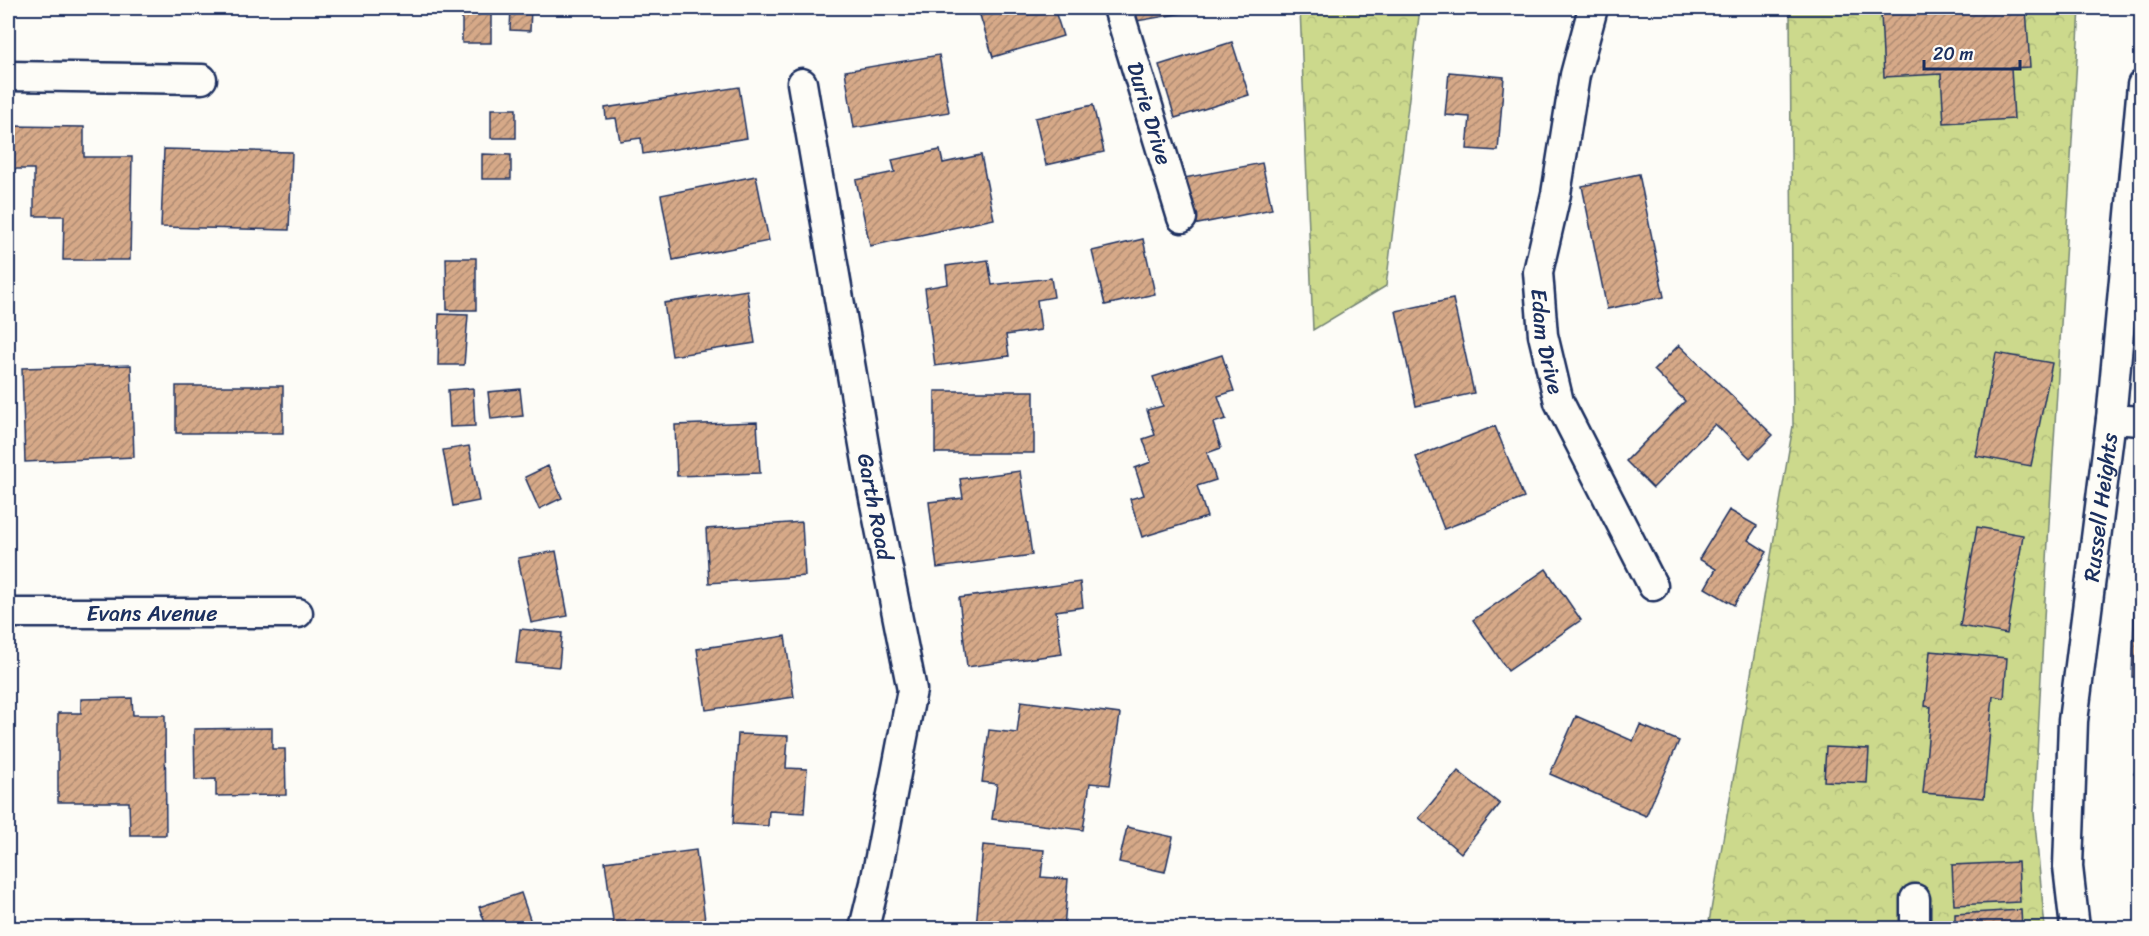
<svg xmlns="http://www.w3.org/2000/svg" width="2149" height="936" viewBox="0 0 2149 936" font-family="Sriracha,sans-serif">
  <defs>
    <pattern id="forest-crowns" width="20" height="18" patternUnits="userSpaceOnUse" patternTransform="scale(1.5)"><rect width="20" height="18" fill="#ccd98c"/><path d="M2 6a3 3 0 1 1 6 0M12 15a3 3 0 1 1 6 0" fill="none" stroke="#afbb7b"/></pattern>
    <pattern id="building-hatch" width="6" height="6" patternUnits="userSpaceOnUse" patternTransform="scale(1.5)"><rect width="6" height="6" fill="#d6a988"/><path d="M-1 1l2-2M0 6l6-6M5 7l2-2" fill="none" stroke="#ad8a72"/></pattern>
  </defs>
  <rect width="100%" height="100%" fill="#fdfcf7"/>
  <filter id="ink" filterUnits="userSpaceOnUse"><feTurbulence type="fractalNoise" baseFrequency=".0167" numOctaves="2"/><feDisplacementMap in="SourceGraphic" scale="12" xChannelSelector="R" yChannelSelector="G"/><feConvolveMatrix kernelMatrix="1 2 1 2 8 2 1 2 1" color-interpolation-filters="sRGB"/></filter>
  <g filter="url(#ink)">
    <path fill="url(#forest-crowns)" stroke="#748475" stroke-width="1.5" d="M 1300,8 L 1420,8 L 1386,286 L 1313,330 Z
      M 1790,8 L 2080,8 L 2048,541 L 2034,813 L 2045,928 L 1708,928 L 1793,426 Z"/>
    <path fill="url(#building-hatch)" stroke="#1b2f5e" stroke-width="1.5" d="M 462,8 L 491,8 L 491,43 L 462,43 Z
      M 511,8 L 531,8 L 530,31 L 510,30 Z
      M 982,8 L 1054,8 L 1063,36 L 993,57 L 978,9 Z
      M 1135,8 L 1212,8 L 1137,21 Z
      M 1966,8 L 2026,8 L 2030,67 L 2011,68 L 2014,119 L 1944,123 L 1941,74 L 1884,77 L 1881,13 Z
      M 1232,42 L 1249,95 L 1175,118 L 1159,65 Z
      M 939,55 L 949,112 L 854,128 L 845,71 Z
      M 1449,72 L 1504,77 L 1498,151 L 1467,149 L 1470,117 L 1445,115 Z
      M 739,87 L 747,138 L 643,154 L 641,138 L 620,141 L 616,118 L 606,119 L 605,108 Z
      M 1093,105 L 1104,152 L 1046,165 L 1035,118 Z
      M 491,109 L 516,109 L 516,138 L 491,138 Z
      M 9,126 L 84,127 L 84,157 L 132,157 L 130,260 L 63,260 L 64,216 L 34,216 L 34,169 L 9,169 Z
      M 164,149 L 292,152 L 289,230 L 161,227 Z
      M 940,150 L 943,163 L 981,155 L 994,219 L 870,246 L 856,180 L 895,172 L 892,160 Z
      M 482,154 L 511,155 L 511,179 L 482,179 Z
      M 1262,163 L 1272,209 L 1193,225 L 1184,178 Z
      M 1639,174 L 1664,297 L 1607,309 L 1582,186 Z
      M 756,176 L 769,241 L 673,260 L 661,195 Z
      M 1143,239 L 1155,294 L 1105,305 L 1092,251 Z
      M 446,258 L 476,258 L 476,310 L 447,310 Z
      M 988,260 L 992,285 L 1051,278 L 1054,297 L 1037,300 L 1041,330 L 1006,335 L 1009,356 L 935,366 L 925,288 L 948,284 L 946,266 Z
      M 747,290 L 755,343 L 672,356 L 664,303 Z
      M 1453,299 L 1474,393 L 1416,406 L 1396,311 Z
      M 439,314 L 468,315 L 464,365 L 438,365 Z
      M 1679,345 L 1773,435 L 1750,458 L 1715,424 L 1653,488 L 1626,461 L 1685,401 L 1654,370 Z
      M 1996,353 L 2052,363 L 2031,466 L 1976,456 Z
      M 1222,355 L 1234,391 L 1218,396 L 1226,419 L 1213,423 L 1221,448 L 1207,453 L 1216,480 L 1197,486 L 1207,517 L 1142,537 L 1130,499 L 1144,495 L 1135,468 L 1151,462 L 1143,439 L 1155,435 L 1147,410 L 1163,406 L 1153,377 Z
      M 131,365 L 134,457 L 25,462 L 22,368 Z
      M 176,386 L 283,386 L 283,433 L 176,433 Z
      M 473,388 L 475,426 L 450,427 L 448,390 Z
      M 520,389 L 523,416 L 491,419 L 488,392 Z
      M 935,391 L 1034,391 L 1034,453 L 935,453 Z
      M 757,422 L 760,473 L 677,476 L 675,425 Z
      M 1495,426 L 1524,498 L 1444,529 L 1416,457 Z
      M 469,446 L 479,501 L 453,506 L 443,450 Z
      M 548,466 L 562,498 L 539,509 L 525,477 Z
      M 1020,471 L 1032,555 L 937,568 L 929,502 L 963,498 L 960,479 Z
      M 1729,510 L 1757,526 L 1748,540 L 1767,552 L 1734,605 L 1705,588 L 1716,569 L 1699,559 Z
      M 2142,513 L 2142,557 L 2138,557 Z
      M 802,522 L 805,576 L 709,583 L 706,529 Z
      M 1977,527 L 2023,535 L 2007,634 L 1960,626 Z
      M 556,551 L 568,616 L 531,623 L 518,558 Z
      M 1546,569 L 1581,620 L 1508,671 L 1473,620 Z
      M 1080,582 L 1083,607 L 1056,611 L 1062,654 L 967,667 L 959,598 Z
      M 2135,588 L 2142,588 L 2142,677 L 2132,677 Z
      M 520,629 L 562,633 L 559,667 L 516,663 Z
      M 785,636 L 794,697 L 706,710 L 697,649 Z
      M 1930,651 L 2007,658 L 2004,698 L 1993,696 L 1984,798 L 1923,793 L 1931,707 L 1925,706 Z
      M 132,698 L 133,715 L 165,715 L 166,835 L 130,835 L 129,802 L 58,802 L 58,713 L 81,713 L 81,699 Z
      M 1021,701 L 1120,714 L 1110,785 L 1090,783 L 1083,830 L 992,819 L 997,784 L 982,782 L 989,730 L 1017,733 Z
      M 1576,716 L 1633,741 L 1640,725 L 1679,741 L 1646,816 L 1550,774 Z
      M 8,718 L 13,718 L 10,806 L 8,806 Z
      M 272,728 L 272,749 L 285,749 L 286,795 L 216,796 L 216,779 L 195,780 L 194,729 Z
      M 738,734 L 788,736 L 786,768 L 807,769 L 804,813 L 769,811 L 768,826 L 733,824 Z
      M 1826,747 L 1869,749 L 1867,783 L 1824,781 Z
      M 2142,756 L 2142,778 L 2134,774 Z
      M 1458,771 L 1500,804 L 1461,853 L 1419,818 Z
      M 1127,827 L 1173,837 L 1165,872 L 1119,862 Z
      M 983,845 L 1044,850 L 1041,877 L 1068,879 L 1064,928 L 976,928 Z
      M 696,850 L 706,928 L 614,928 L 605,862 Z
      M 2018,862 L 2020,902 L 1954,905 L 1952,865 Z
      M 521,893 L 533,928 L 487,928 L 479,907 Z
      M 2021,910 L 2022,928 L 1955,928 L 1955,914 Z"/>
    <g fill="none" stroke-linecap="round" stroke-linejoin="round">
      <defs>
        <g id="minor">
          <path id="s1" d="M 1118,8 L 1182,218"/>
          <path id="s2" d="M 1593,8 L 1575,75 L 1556,194 L 1538,272 L 1543,335 L 1559,402 L 1653,586"/>
          <path d="M 8,76 L 202,79"/>
          <path id="s3" d="M 802,83 L 868,468 L 912,690 L 875,883 L 864,928"/>
          <path d="M 2111,419 L 2142,421"/>
          <path id="s4" d="M 8,613 L 298,613"/>
          <path d="M 1915,928 L 1915,899"/>
          <path id="s5" d="M 2075,928 L 2068,867 L 2073,721 L 2111,419 L 2142,85"/>
        </g>
      </defs>
      <use href="#minor" stroke="#1b2f5e" stroke-width="33"/>
      <use href="#minor" stroke="#fdfcf7" stroke-width="28"/>
    </g>
  </g>
  <g text-anchor="middle" stroke-width="4.5" stroke-linejoin="round" paint-order="stroke">
    <g font-size="22" fill="#1b2f5e" stroke="#fdfcf7">
      <text dy="8" stroke="none"><textPath href="#s1" startOffset="110">Durie Drive</textPath></text>
      <text dy="8" stroke="none"><textPath href="#s2" startOffset="340">Edam Drive</textPath></text>
      <text dy="8" stroke="none"><textPath href="#s3" startOffset="430">Garth Road</textPath></text>
      <text dy="8" stroke="none"><textPath href="#s5" startOffset="423">Russell Heights</textPath></text>
      <text dy="8" stroke="none"><textPath href="#s4" startOffset="144">Evans Avenue</textPath></text>
    </g>
  </g>
  <rect width="2149" height="936" fill="none" stroke="#fdfcf7" stroke-width="30"/>
  <rect x="15" y="15" width="2119" height="906" fill="none" stroke="#1b2f5e" stroke-width="2" filter="url(#ink)"/>
  <path d="M1924 60v9h96v-9" fill="none" stroke="#1b2f5e" stroke-width="3"/>
  <text x="1933" y="60" font-size="18" fill="#1b2f5e" stroke="#fdfcf7" stroke-width="4.5" paint-order="stroke">20 m</text>
</svg>
